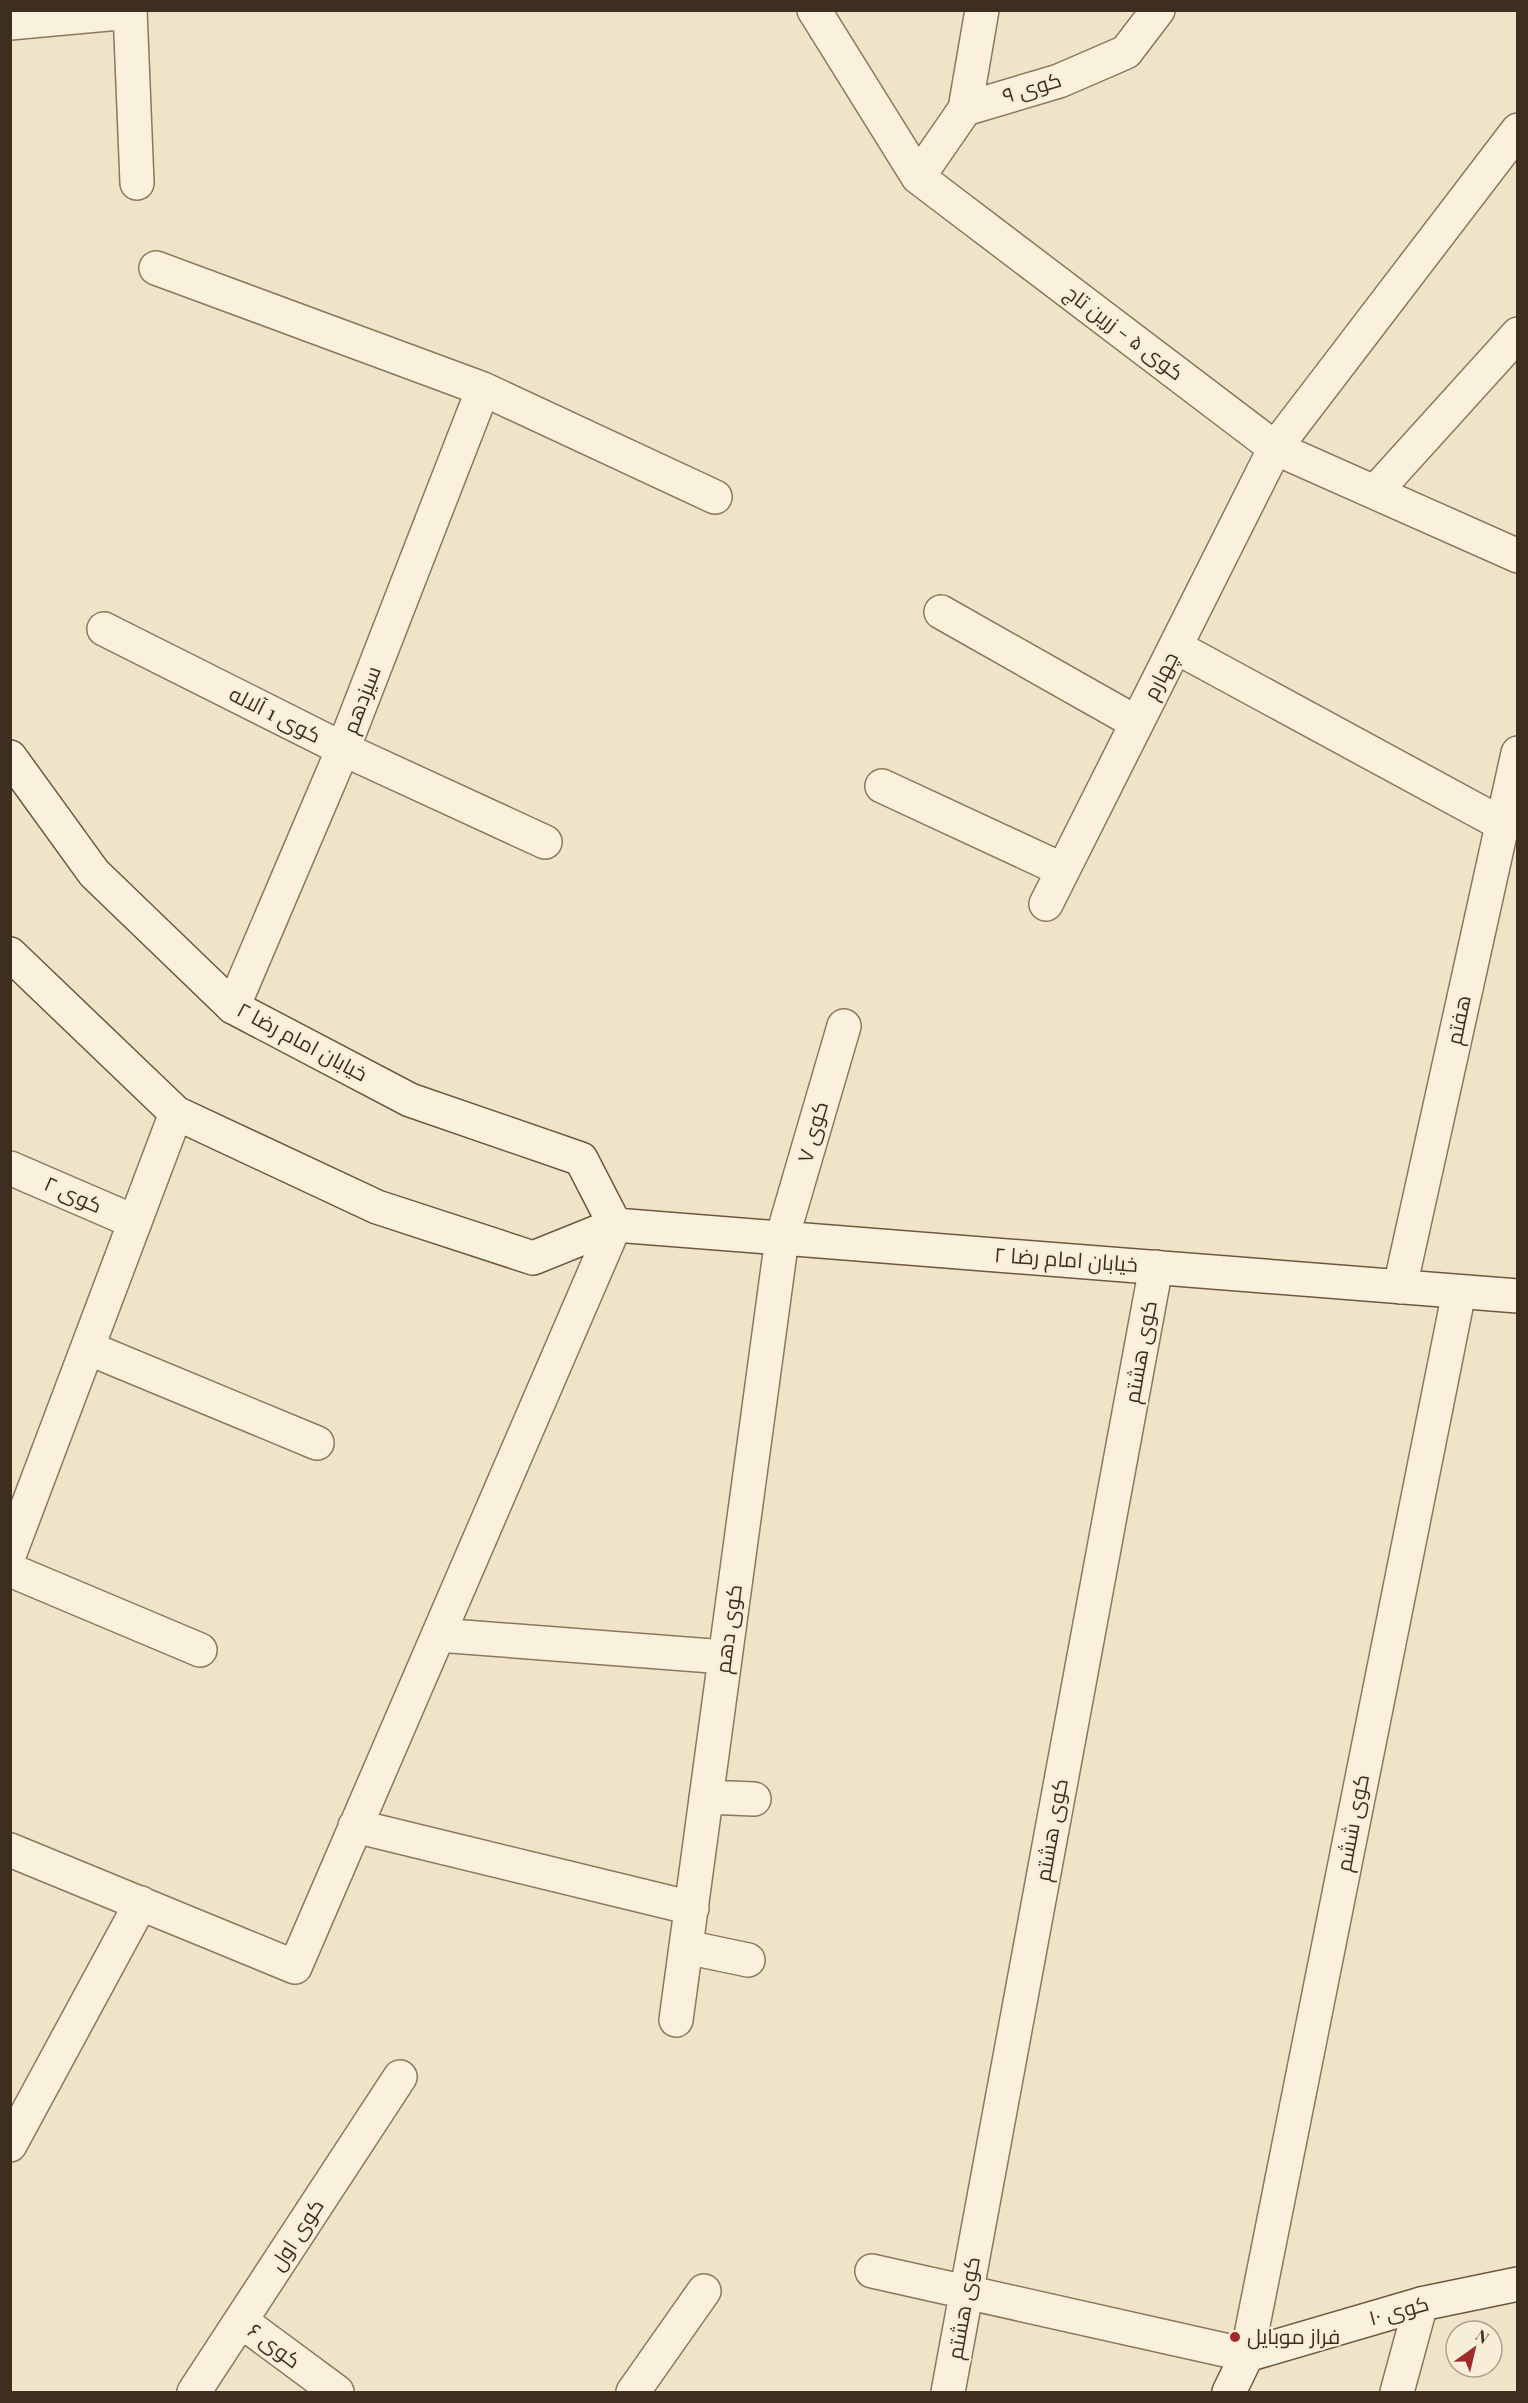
<svg xmlns="http://www.w3.org/2000/svg" width="1528" height="2403" viewBox="0 0 1528 2403" font-family="'Playfair Display',Cairo,serif">
  <rect width="100%" height="100%" fill="#f0e4c8"/>
  <g fill="none" stroke-linecap="round" stroke-linejoin="round">
    <defs>
      <path id="street" d="M 130,10 L 137,183
        M 814,10 L 918,177 L 1275,448 L 1518,556
        M 10,23 L 130,12
        M 965,109 L 982,10
        M 918,177 L 965,109 L 1059,81 L 1126,52 L 1158,10
        M 156,268 L 483,389 L 715,497
        M 1375,492 L 1518,334
        M 941,612 L 1137,723
        M 104,629 L 343,749 L 545,842
        M 1176,647 L 1502,824
        M 882,786 L 1063,870
        M 1046,904 L 1275,448 L 1518,130
        M 233,1007 L 343,749 L 483,389
        M 10,1168 L 135,1222
        M 1400,1287 L 1518,753
        M 88,1348 L 317,1443
        M 10,1553 L 176,1113
        M 10,1570 L 200,1650
        M 438,1635 L 725,1657
        M 706,1797 L 754,1799
        M 355,1826 L 692,1908
        M 10,1850 L 295,1967 L 615,1225
        M 686,1947 L 748,1960
        M 676,2020 L 782,1238 L 844,1026
        M 10,2145 L 141,1903
        M 872,2271 L 1247,2355 L 1459,1292
        M 241,2321 L 337,2392
        M 194,2392 L 400,2077
        M 633,2392 L 704,2291
        M 948,2392 L 1156,1267
        M 1397,2392 L 1421,2304"/>
      <path id="secondary" d="M 10,757 L 94,873 L 233,1007 L 410,1100 L 581,1159 L 615,1225
        M 10,954 L 176,1113 L 377,1207 L 533,1258 L 615,1225 L 1518,1296
        M 1229,2392 L 1247,2355 L 1421,2304 L 1518,2284"/>
    </defs>
    <use href="#street" stroke="#8d765c" stroke-width="36"/>
    <use href="#secondary" stroke="#6f573f" stroke-width="36"/>
    <use href="#street" stroke="#faf1dc" stroke-width="33"/>
    <use href="#secondary" stroke="#faf1dc" stroke-width="33"/>
  </g>
  <circle fill="#9e2a2b" stroke="#f7eed8" stroke-width="2" cx="1235" cy="2337" r="6"/>
  <g text-anchor="middle" stroke-width="4.5" stroke-linejoin="round" paint-order="stroke">
    <g font-size="21" fill="#3d2e20" stroke="#f7eed8">
      <text transform="translate(1032 88) rotate(-17)" y="7">کوی ۹</text>
      <text transform="translate(1124 333) rotate(37)" y="7">کوی ۵ - زرین تاج</text>
      <text transform="translate(1161 676) rotate(-63)" y="7">چهارم</text>
      <text transform="translate(362 700) rotate(-69)" y="7">سیزدهم</text>
      <text transform="translate(275 715) rotate(27)" y="7">کوی 1 آلاله</text>
      <text transform="translate(1459 1020) rotate(-78)" y="7">هفتم</text>
      <text transform="translate(302 1042) rotate(28)" y="7">خیابان امام رضا ۲</text>
      <text transform="translate(813 1132) rotate(-74)" y="7">کوی ۷</text>
      <text transform="translate(73 1195) rotate(24)" y="7">کوی ۲</text>
      <text transform="translate(1066 1260) rotate(4)" y="7">خیابان امام رضا ۲</text>
      <text transform="translate(1141 1352) rotate(-80)" y="7">کوی هشتم</text>
      <text transform="translate(729 1629) rotate(-82)" y="7">کوی دهم</text>
      <text transform="translate(1353 1823) rotate(-79)" y="7">کوی ششم</text>
      <text transform="translate(1052 1830) rotate(-80)" y="7">کوی هشتم</text>
      <text transform="translate(297 2235) rotate(-57)" y="7">کوی اول</text>
      <text transform="translate(964 2308) rotate(-80)" y="7">کوی هشتم</text>
      <text transform="translate(1399 2311) rotate(-15)" y="7">کوی ۱۰</text>
      <text transform="translate(274 2346) rotate(37)" y="7">کوی ۶</text>
    </g>
    <g font-size="21" fill="#3d2e20" stroke="#f7eed8" text-anchor="start">
      <text x="1247" y="2344">فراز موبایل</text>
    </g>
  </g>
  <rect width="1528" height="2403" fill="none" stroke="#3d2e20" stroke-width="24"/>
  <g transform="translate(1474 2349) rotate(34)"><circle r="28" fill="#f7eed8" stroke="#ada18e" stroke-width="1.5"/>
  <path d="M0-4.5L10 22L0 15L-10 22Z" fill="#9e2a2b"/>
  <text y="-9" font-size="16" font-weight="bold" text-anchor="middle" fill="#3d2e20">N</text>
  </g>
</svg>
